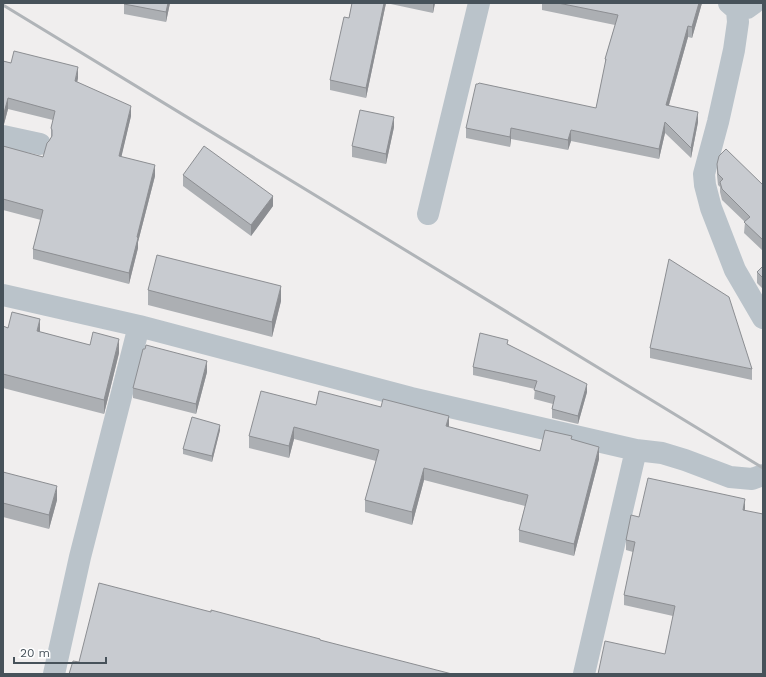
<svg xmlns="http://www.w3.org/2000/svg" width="766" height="677" viewBox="0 0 766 677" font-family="'Work Sans',sans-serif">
  <rect width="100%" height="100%" fill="#f0eeee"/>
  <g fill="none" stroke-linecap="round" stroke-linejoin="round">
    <path stroke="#bac3ca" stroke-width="22" d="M 729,3 L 737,10 L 738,22 L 734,50 L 718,122 L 704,174 L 705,185 L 711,208 L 735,270 L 763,318
      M 737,10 L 747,8 L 754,3
      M 3,136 L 40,144
      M 428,214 L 479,3
      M 3,295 L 139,326 L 411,398 L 636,450 L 662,453 L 685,460 L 730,477 L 752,479 L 763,475
      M 54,674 L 80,557 L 139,326
      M 584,674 L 636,450"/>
    <path stroke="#b0b4b8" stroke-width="3" d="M 3,5 L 763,468"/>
  </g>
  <path fill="#acafb3" d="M 124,3 L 170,3 L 166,22 L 124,14 Z
    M 352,3 L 386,3 L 366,98 L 330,90 L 330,80 L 349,18 Z
    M 386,3 L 435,3 L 433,13 Z
    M 542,3 L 702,3 L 692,38 L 688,37 L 669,105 L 698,122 L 691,158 L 665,133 L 659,159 L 571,141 L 568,150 L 511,139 L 510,147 L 466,138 L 466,128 L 596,108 L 605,65 L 605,59 L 615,25 L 542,10 Z
    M 3,61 L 78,78 L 77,82 L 131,116 L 121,157 L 155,176 L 138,242 L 138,248 L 129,284 L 33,259 L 33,249 L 41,220 L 3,210 L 3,146 L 43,157 L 51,139 L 51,128 L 53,120 L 8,109 L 4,124 L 3,124 Z
    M 394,127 L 386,164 L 352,157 L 352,146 Z
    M 717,164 L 763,185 L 763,251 L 744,233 L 745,222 L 722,200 L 720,192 L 720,187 L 718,185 L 717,175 Z
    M 183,175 L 273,206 L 251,236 L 183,186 Z
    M 763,266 L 763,289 L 757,283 L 757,272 Z
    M 148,290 L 281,301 L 272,337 L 148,305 Z
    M 3,326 L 8,328 L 40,332 L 119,353 L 104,414 L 3,388 Z
    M 508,344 L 587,392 L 578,424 L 552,418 L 552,409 L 553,404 L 534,399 L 535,389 L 473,375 L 473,367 Z
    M 650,348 L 752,369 L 752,380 L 650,358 Z
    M 207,372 L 196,414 L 133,398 L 133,388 Z
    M 316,405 L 449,427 L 540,451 L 572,440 L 599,459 L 574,556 L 519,542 L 519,530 L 525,506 L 424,480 L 412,525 L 365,512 L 365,500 L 376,461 L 294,439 L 289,458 L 249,448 L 249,436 Z
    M 220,430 L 212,462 L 183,454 L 183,449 Z
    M 3,472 L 57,500 L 49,529 L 3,517 Z
    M 745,499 L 665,654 L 673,616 L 624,605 L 624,595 L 633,552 L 626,550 L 626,540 L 639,517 Z"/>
  <path fill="#8c8e92" d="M 168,3 L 170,3 L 166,22 L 166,12 Z
    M 384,3 L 386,3 L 366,98 L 366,88 Z
    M 433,3 L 435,3 L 433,13 Z
    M 699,3 L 702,3 L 692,38 L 692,27 Z
    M 688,26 L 688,37 L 666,115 L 666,105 Z
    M 78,67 L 78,78 L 75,92 L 75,81 Z
    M 8,98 L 8,109 L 4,124 L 4,113 Z
    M 131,106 L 131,116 L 119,167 L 119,156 Z
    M 698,112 L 698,122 L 691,158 L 691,148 Z
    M 394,117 L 394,127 L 386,164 L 386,154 Z
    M 665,122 L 665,133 L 659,159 L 659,149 Z
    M 511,128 L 511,139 L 510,147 L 510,137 Z
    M 571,130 L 571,141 L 568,150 L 568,140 Z
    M 155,165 L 155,176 L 138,242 L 138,248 L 129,284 L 129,273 L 137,237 Z
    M 273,196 L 273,206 L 251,236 L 251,225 Z
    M 281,286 L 281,301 L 272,337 L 272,322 Z
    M 40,319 L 40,333 L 37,331 Z
    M 119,339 L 119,353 L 104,414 L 104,400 Z
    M 207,361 L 207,372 L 196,414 L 196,404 Z
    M 587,384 L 587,392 L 578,424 L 578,416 Z
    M 449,416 L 449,428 L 446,426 Z
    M 220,425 L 220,430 L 212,462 L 212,456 Z
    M 294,427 L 294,439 L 289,458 L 289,446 Z
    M 599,447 L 599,459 L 574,556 L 574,544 Z
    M 424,468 L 424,480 L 412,525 L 412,512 Z
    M 57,486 L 57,500 L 49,529 L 49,515 Z
    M 745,499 L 745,509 L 743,520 L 743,510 Z"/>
  <path fill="#c8cbd0" stroke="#8c8e92" d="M 124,3 L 168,3 L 166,12 L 124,4 Z
    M 352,3 L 384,3 L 366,88 L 330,80 L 344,17 L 349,18 Z
    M 558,3 L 699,3 L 692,27 L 688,26 L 666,105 L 698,112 L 691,148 L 665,122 L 659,149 L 571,130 L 568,140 L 511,128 L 510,137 L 466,128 L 476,84 L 478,84 L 479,83 L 596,108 L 606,59 L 605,59 L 618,15 Z
    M 14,51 L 78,67 L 75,81 L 131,106 L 119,156 L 155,165 L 137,237 L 138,238 L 129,273 L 33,249 L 43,210 L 3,199 L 3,146 L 43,157 L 47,143 L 49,141 L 52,136 L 52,130 L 51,128 L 55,111 L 8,98 L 4,113 L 3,113 L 3,61 L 11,63 Z
    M 360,110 L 394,117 L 386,154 L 352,146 Z
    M 204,146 L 273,196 L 251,225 L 183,175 Z
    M 726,149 L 763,185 L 763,240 L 744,222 L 750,217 L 722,189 L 720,182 L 723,179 L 718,174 L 717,164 L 719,156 Z
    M 157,255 L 281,286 L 272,322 L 148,290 Z
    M 669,259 L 729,297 L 752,369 L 650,348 Z
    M 763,266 L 763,278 L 757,272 Z
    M 12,312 L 40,319 L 37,331 L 90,345 L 93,332 L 119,339 L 104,400 L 3,374 L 3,326 L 8,328 Z
    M 480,333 L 508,340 L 507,344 L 587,384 L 578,416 L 552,409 L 555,396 L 534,390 L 537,381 L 473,367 Z
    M 146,345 L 207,361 L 196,404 L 133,388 L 143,349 L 145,349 Z
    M 261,391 L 316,405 L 319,391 L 381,407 L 383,399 L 449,416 L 446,426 L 540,451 L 545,430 L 572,436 L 571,439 L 599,447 L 574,544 L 519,530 L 528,495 L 424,468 L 412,512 L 365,500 L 379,450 L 294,427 L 289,446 L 249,436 Z
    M 192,417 L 220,425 L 212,456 L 183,449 Z
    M 3,472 L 57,486 L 49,515 L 3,503 Z
    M 648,478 L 745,499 L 743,510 L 763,514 L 763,674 L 598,674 L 605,641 L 665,654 L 675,606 L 624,595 L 635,542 L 626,540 L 631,515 L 639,517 Z
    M 99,583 L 211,612 L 211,610 L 320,639 L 320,640 L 452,674 L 69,674 L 73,661 L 79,662 Z"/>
  <rect width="766" height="677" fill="none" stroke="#47525a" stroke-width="8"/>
  <path d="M14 657v6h92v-6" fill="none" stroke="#47525a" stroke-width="2"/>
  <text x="20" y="657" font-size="12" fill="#47525a" stroke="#ffffff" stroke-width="3" paint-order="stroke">20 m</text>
</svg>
